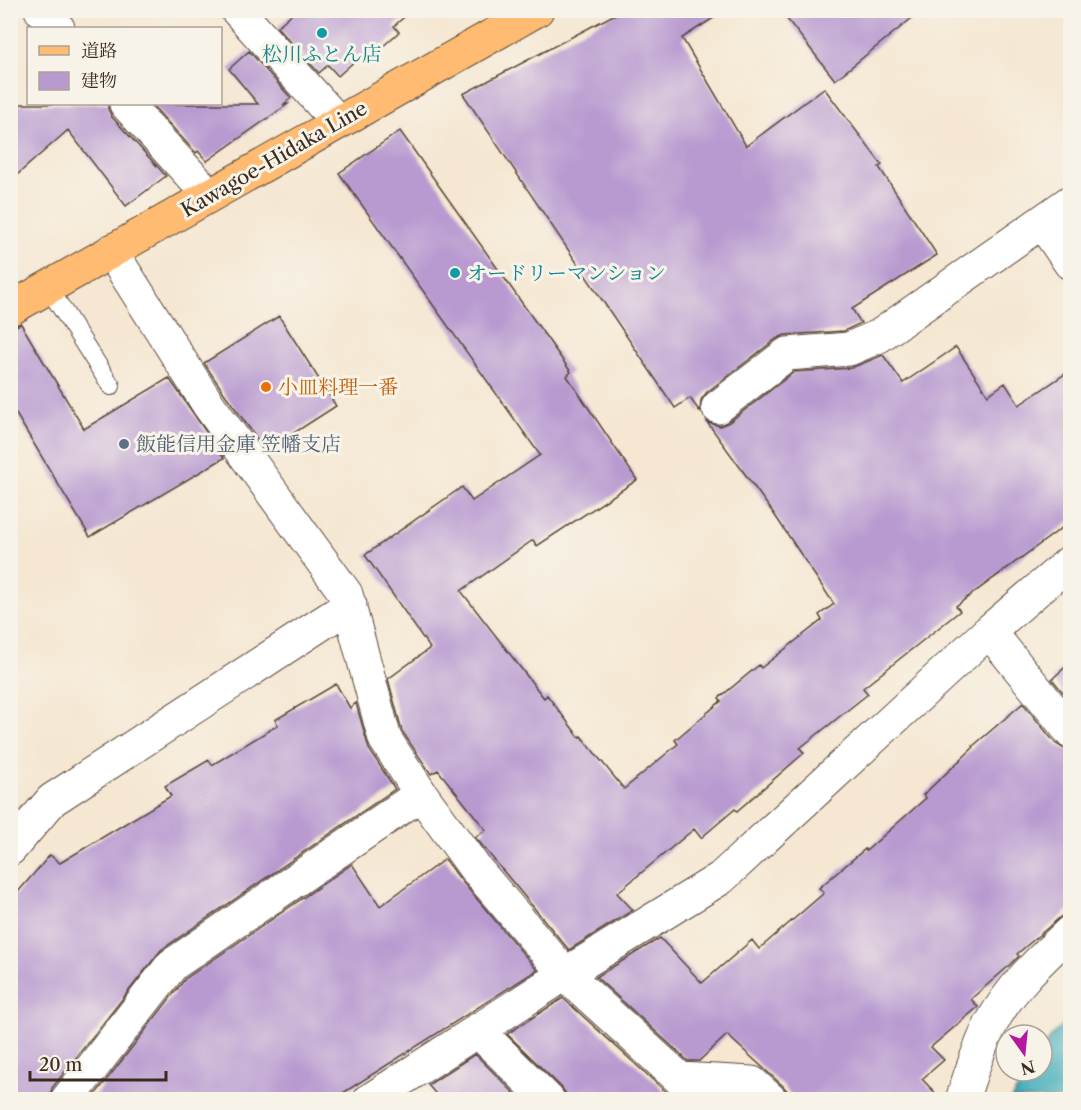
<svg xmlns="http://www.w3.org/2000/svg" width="1081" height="1110" viewBox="0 0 1081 1110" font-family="'Libre Caslon Text','Noto Serif JP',serif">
  <rect width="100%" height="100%" fill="#f7f3e8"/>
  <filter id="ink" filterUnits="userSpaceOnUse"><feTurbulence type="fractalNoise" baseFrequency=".0167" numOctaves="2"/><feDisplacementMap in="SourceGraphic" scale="12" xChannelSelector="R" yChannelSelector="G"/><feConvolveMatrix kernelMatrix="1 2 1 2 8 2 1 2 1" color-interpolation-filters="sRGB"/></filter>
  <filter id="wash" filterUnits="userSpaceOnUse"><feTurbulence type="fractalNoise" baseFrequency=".008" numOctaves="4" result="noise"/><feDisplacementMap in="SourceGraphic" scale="24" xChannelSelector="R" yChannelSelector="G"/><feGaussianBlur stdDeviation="1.35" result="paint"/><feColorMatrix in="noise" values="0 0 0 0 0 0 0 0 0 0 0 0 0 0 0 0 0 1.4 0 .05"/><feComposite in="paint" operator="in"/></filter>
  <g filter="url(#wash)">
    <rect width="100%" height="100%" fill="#f5e7d2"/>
    <path fill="#3cabb9" stroke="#3c6a6c" stroke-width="1.5" d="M 1070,1017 L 1070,1099 L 1011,1099 L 1029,1071 L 1042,1071 L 1042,1051 L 1050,1038 Z"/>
    <g id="blocks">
      <path fill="#b89ad0" d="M 296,10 L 412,10 L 394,26 L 399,32 L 371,57 L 366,51 L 338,76 L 328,65 L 319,73 L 277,27 Z
        M 623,10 L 726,10 L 682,38 L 746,146 L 824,88 L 882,165 L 879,167 L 937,255 L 852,309 L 861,323 L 844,331 L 785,335 L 776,339 L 707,392 L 701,400 L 700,412 L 690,398 L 675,408 L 463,94 Z
        M 780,10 L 922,10 L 835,80 Z
        M 249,51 L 291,98 L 284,104 L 288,104 L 207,161 L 198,151 L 196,153 L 151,104 L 258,104 L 229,69 Z
        M 10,104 L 108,104 L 108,109 L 112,117 L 166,176 L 126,206 L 68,130 L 10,181 Z
        M 400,131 L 571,372 L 567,376 L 637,480 L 537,546 L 533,540 L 461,591 L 544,698 L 547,695 L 579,737 L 581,736 L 624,789 L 678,744 L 675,740 L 721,701 L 719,698 L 759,665 L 761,668 L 822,620 L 819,615 L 834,604 L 774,514 L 707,422 L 720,426 L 729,422 L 794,372 L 851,368 L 883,355 L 903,383 L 956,347 L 988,395 L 1005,383 L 1019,405 L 1071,370 L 1071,521 L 956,606 L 960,611 L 863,688 L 868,694 L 800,748 L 804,753 L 737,811 L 735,809 L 701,838 L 694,829 L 617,893 L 633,910 L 569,950 L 475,837 L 486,830 L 438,770 L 431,774 L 402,731 L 388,679 L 430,648 L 365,555 L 462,487 L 472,501 L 540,455 L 339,173 Z
        M 279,316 L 336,406 L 266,451 L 224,393 L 204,363 Z
        M 21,324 L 84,429 L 169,378 L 224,458 L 90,537 L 10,404 L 10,328 Z
        M 1071,662 L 1071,702 L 1052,679 Z
        M 336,684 L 350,708 L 356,703 L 369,749 L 395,789 L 161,950 L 52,1088 L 49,1100 L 10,1100 L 10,901 L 50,855 L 60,863 L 171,796 L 165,786 L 209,760 L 212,765 L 278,725 L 275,720 Z
        M 1023,703 L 1055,743 L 1063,748 L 1071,749 L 1071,908 L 1017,954 L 1019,956 L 1010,965 L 971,999 L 978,1007 L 931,1047 L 944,1060 L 922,1079 L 942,1100 L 795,1100 L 783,1086 L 727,1035 L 699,1061 L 688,1061 L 596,977 L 660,938 L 702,983 L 752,940 L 759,949 L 824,893 L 819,888 L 865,849 L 866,851 L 926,798 L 923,795 L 974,747 L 973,746 Z
        M 445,859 L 460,879 L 537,970 L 332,1100 L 91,1100 L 185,979 L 352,864 L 380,906 Z
        M 563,998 L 666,1092 L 657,1100 L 566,1100 L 566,1094 L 561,1087 L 507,1034 Z
        M 475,1054 L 521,1100 L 441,1100 L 428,1085 Z"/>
    </g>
  </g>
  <g filter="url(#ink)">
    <use href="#blocks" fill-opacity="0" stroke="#574639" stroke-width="1.5"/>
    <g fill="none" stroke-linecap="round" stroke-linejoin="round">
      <defs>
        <path id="lane" d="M 48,287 L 111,386"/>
        <path id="street" d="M 41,10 L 58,28
          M 237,10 L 338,122
          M 126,104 L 209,195
          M 1042,222 L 1070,263
          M 111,251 L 208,404 L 346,594 L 385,739 L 421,794 L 474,867 L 565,974 L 680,1079 L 752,1083 L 771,1100
          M 718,407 L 787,354 L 849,349 L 879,336 L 1070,202
          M 989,631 L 1070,731
          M 10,849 L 52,800 L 350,605
          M 477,1030 L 548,1100
          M 67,1100 L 172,965 L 421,794
          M 370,1100 L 565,974 L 721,878 L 989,631 L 1070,562
          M 962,1100 C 970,1076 978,1049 990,1026 C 1009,989 1040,960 1070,932"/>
        <path id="primary" d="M 10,309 L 537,10"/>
      </defs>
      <use href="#lane" stroke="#574639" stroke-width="20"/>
      <use href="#street" stroke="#574639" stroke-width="35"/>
      <use href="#primary" stroke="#574639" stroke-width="35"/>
      <use href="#lane" stroke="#fff" stroke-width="18"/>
      <use href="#street" stroke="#fff" stroke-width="33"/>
      <use href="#primary" stroke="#ffbb71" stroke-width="33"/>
    </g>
  </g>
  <g fill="#0f9aa8" stroke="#f7f3e8" stroke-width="2">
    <circle cx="322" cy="33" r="6"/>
    <circle cx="455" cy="273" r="6"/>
  </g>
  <circle fill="#e8710a" stroke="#f7f3e8" stroke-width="2" cx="266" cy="387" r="6"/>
  <circle fill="#5c6f8a" stroke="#f7f3e8" stroke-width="2" cx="124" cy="444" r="6"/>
  <g text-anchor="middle" stroke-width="6" stroke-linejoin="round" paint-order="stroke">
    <g font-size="20" fill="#0d838f" stroke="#f7f3e8">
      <text x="322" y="61">松川ふとん店</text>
      <text x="467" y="280" text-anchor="start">オードリーマンション</text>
    </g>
    <g font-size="20" fill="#3b2a1e" stroke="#f7f3e8">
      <text transform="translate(274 159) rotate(-30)" y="7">Kawagoe-Hidaka Line</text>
    </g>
    <g font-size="20" fill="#c56008" stroke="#f7f3e8" text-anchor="start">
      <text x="278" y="394">小皿料理一番</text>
    </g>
    <g font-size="20" fill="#4e5e75" stroke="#f7f3e8" text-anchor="start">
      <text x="136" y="451">飯能信用金庫 笠幡支店</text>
    </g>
  </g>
  <rect width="1081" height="1110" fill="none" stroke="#f7f3e8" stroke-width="36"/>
  <rect x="27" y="27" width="195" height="78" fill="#f7f3e8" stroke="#aca397" stroke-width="1.5"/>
  <rect x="39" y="46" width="30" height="9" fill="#ffbb71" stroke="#aca397" stroke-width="1.5"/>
  <text x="81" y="57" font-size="18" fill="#3b2a1e">道路</text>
  <rect x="39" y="72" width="30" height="18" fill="#b89ad0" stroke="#aca397" stroke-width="1.5"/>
  <text x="81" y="87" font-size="18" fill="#3b2a1e">建物</text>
  <g transform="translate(1024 1053) rotate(165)"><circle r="28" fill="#f7f3e8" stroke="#aca397" stroke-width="1.5"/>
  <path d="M0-4.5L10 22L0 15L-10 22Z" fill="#b5179e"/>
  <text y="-9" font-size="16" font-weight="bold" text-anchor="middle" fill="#3b2a1e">N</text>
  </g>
  <path d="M30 1071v9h136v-9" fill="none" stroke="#3b2a1e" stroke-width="3"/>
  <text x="39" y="1071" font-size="18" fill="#3b2a1e" stroke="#f7f3e8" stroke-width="4.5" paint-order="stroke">20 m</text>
</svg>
